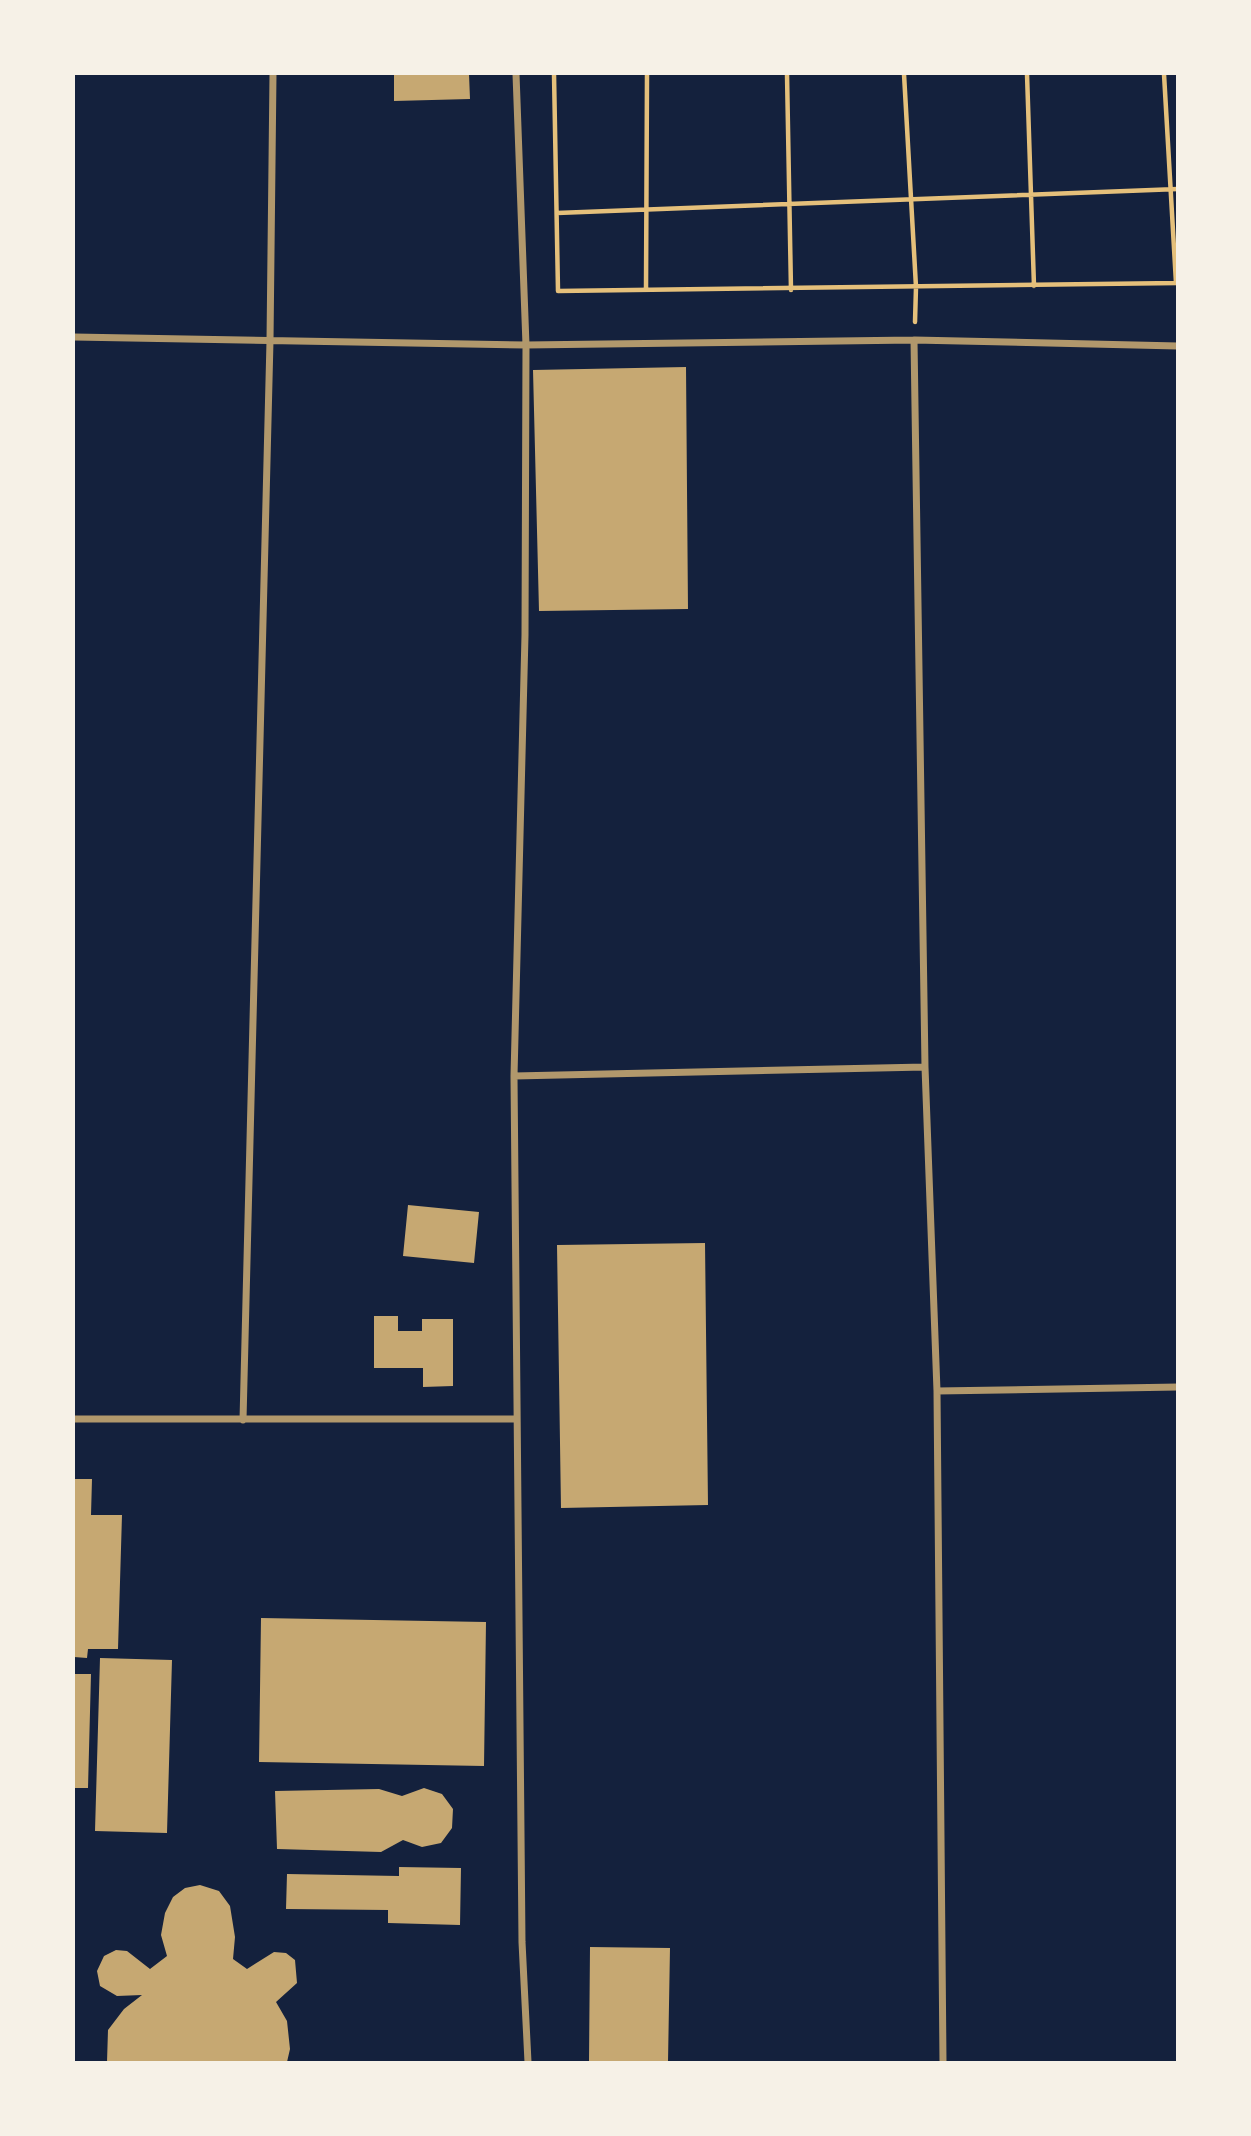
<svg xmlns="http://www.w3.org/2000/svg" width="1251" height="2136" viewBox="0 0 1251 2136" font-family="Ubuntu,sans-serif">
  <rect width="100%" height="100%" fill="#14213d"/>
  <path fill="#c6a872" d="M 394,74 L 469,74 L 470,99 L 394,101 Z
    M 686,367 L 688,609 L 539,611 L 533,370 Z
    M 408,1205 L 479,1212 L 474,1263 L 403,1256 Z
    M 705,1243 L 708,1505 L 561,1508 L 557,1245 Z
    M 374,1316 L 398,1316 L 398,1331 L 422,1331 L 422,1319 L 453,1319 L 453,1386 L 423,1387 L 423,1368 L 374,1368 Z
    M 74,1479 L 92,1479 L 91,1515 L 122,1515 L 118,1649 L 88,1649 L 87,1658 L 74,1657 Z
    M 261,1618 L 486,1622 L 484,1766 L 259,1762 Z
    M 100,1658 L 172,1660 L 167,1833 L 95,1831 Z
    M 74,1674 L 91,1674 L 88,1788 L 74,1788 Z
    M 424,1788 L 442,1794 L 453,1809 L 452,1828 L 441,1843 L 422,1847 L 403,1840 L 381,1852 L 277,1849 L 275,1791 L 379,1789 L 402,1796 Z
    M 399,1867 L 461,1868 L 460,1925 L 388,1923 L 388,1910 L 286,1909 L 287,1874 L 399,1876 Z
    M 200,1885 L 219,1891 L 230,1906 L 235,1937 L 233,1959 L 247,1969 L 274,1952 L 286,1953 L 295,1960 L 297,1983 L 276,2002 L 287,2021 L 290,2049 L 287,2062 L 107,2062 L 108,2030 L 124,2009 L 142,1995 L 117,1996 L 100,1986 L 97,1971 L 104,1956 L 116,1950 L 127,1951 L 150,1969 L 167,1956 L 161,1935 L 165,1913 L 173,1897 L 185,1888 Z
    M 590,1947 L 670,1948 L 668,2062 L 589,2062 Z"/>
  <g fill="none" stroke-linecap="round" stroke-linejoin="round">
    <path stroke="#e5c07b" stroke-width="4.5" d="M 554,74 L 558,291 L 1178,283
      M 787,74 L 791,290
      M 904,74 L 916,287 L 915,322
      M 1027,74 L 1034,286
      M 1164,74 L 1176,283
      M 557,213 L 1178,189
      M 646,290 L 647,74"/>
    <path stroke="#b1986c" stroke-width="7" d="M 516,74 L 526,345 L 525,635 L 514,1076 L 522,1942 L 528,2062
      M 74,337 L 526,345 L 914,340 L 1178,346
      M 914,340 L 925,1067 L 937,1391 L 943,2062
      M 514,1076 L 925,1067
      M 937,1391 L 1178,1387
      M 74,1419 L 517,1419
      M 243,1420 L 270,341 L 273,74"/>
  </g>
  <rect width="1251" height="2136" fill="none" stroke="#f6f1e7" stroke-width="150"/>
</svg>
